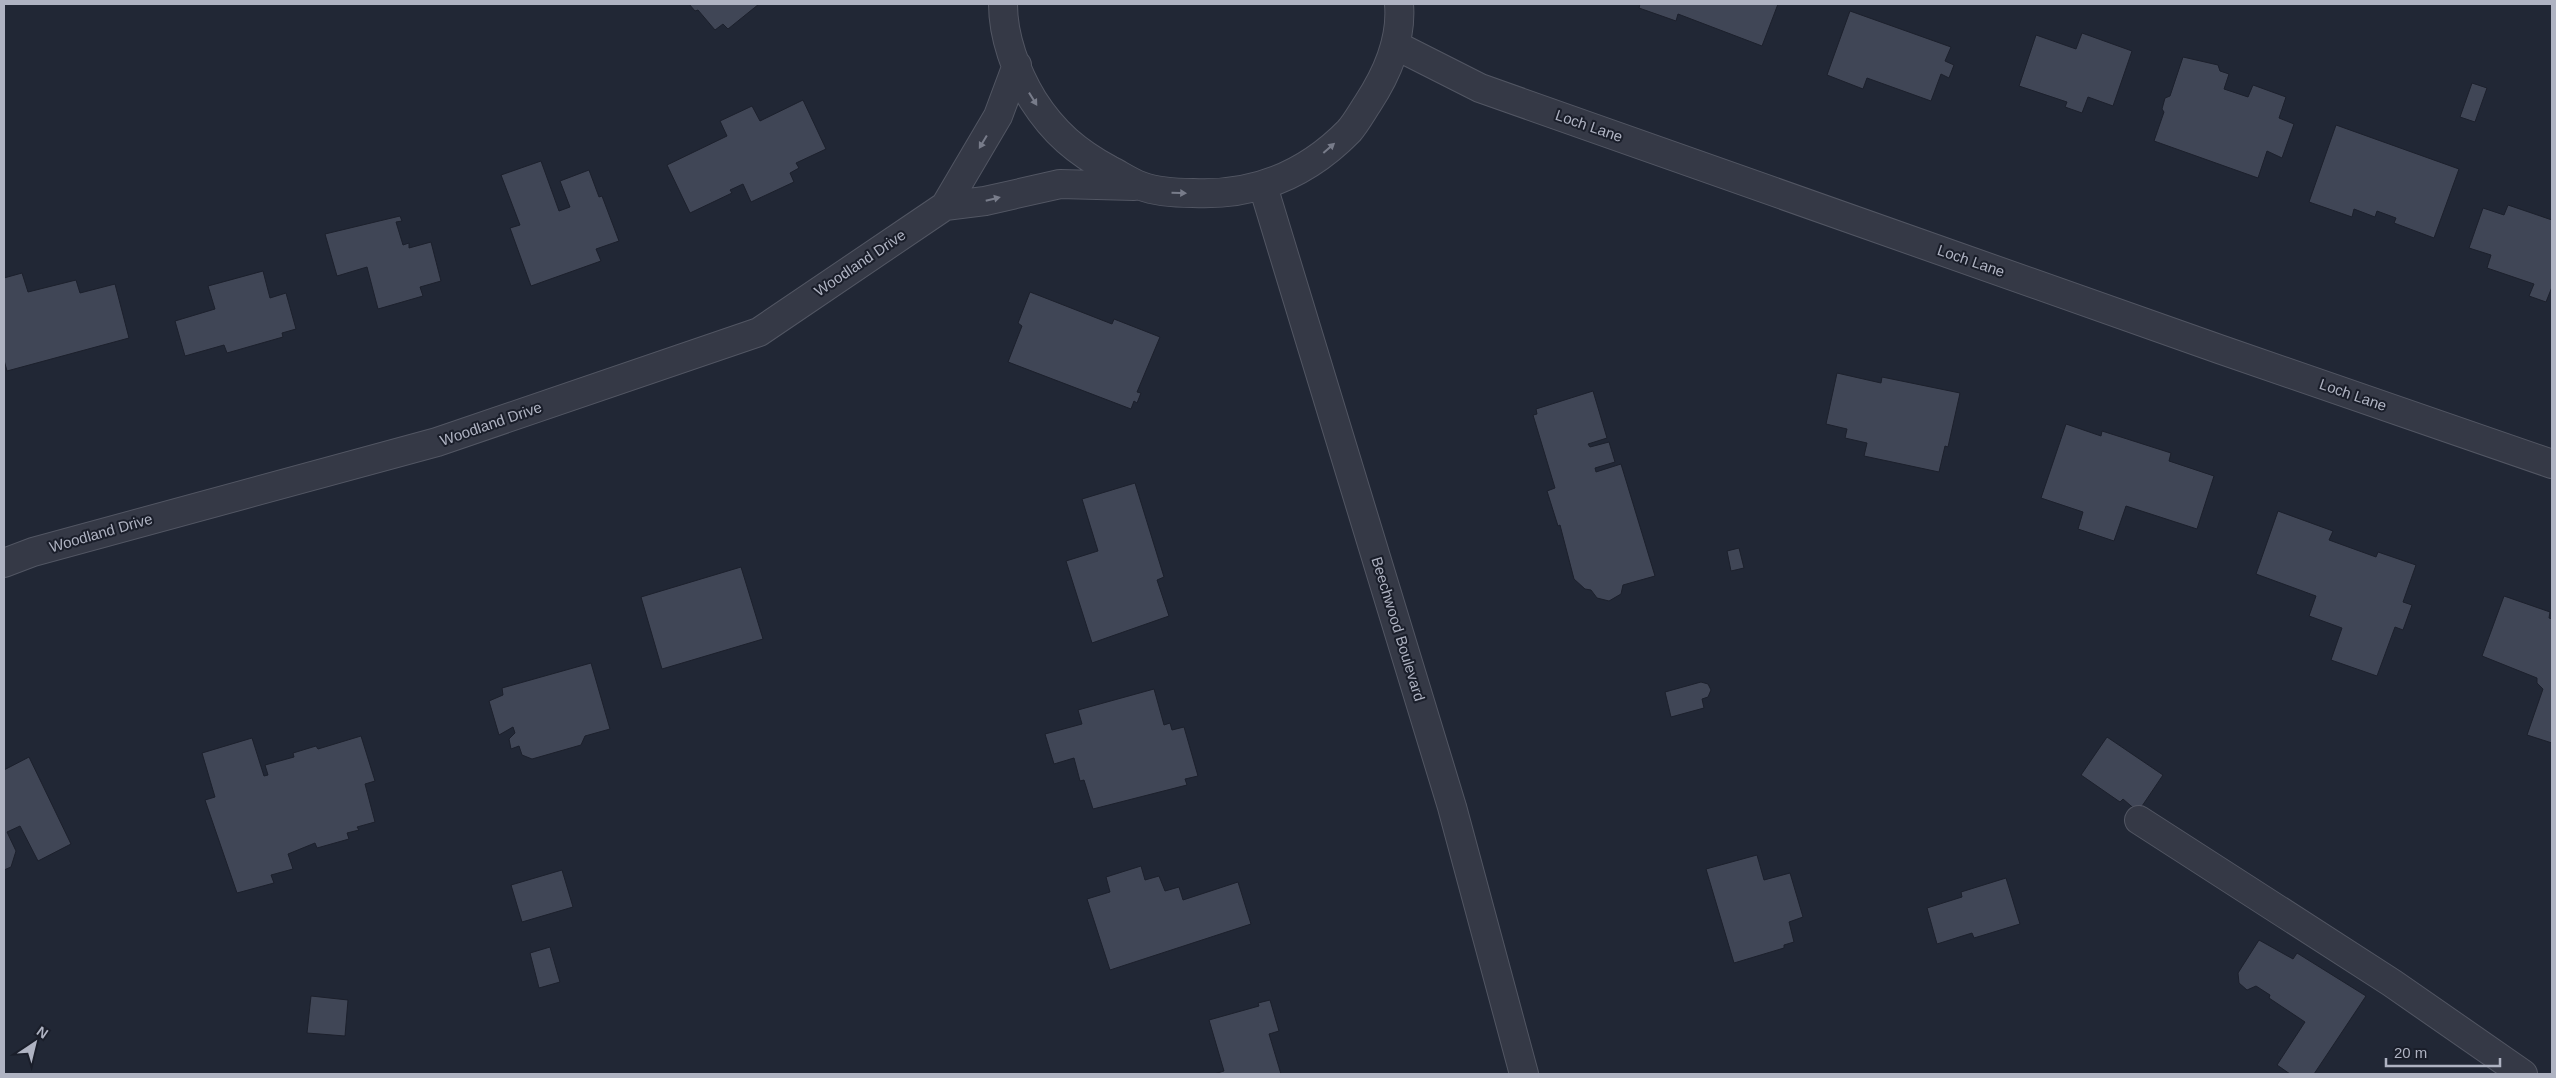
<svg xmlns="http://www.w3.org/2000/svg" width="2556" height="1078" viewBox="0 0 2556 1078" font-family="Helvetica,sans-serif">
  <rect width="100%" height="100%" fill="#212735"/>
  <path fill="#404656" stroke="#1c202c" d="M 689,4 L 759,4 L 728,29 L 723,24 L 715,30 L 698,10 L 695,11 Z
    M 1640,4 L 1778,4 L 1762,46 L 1678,14 L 1676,21 L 1639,8 Z
    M 1850,11 L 1951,47 L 1945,61 L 1954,65 L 1949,78 L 1941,74 L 1931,101 L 1867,78 L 1863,89 L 1827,75 Z
    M 2082,33 L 2132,51 L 2113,106 L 2088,97 L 2082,113 L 2065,107 L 2067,102 L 2019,86 L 2036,35 L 2076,49 Z
    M 2183,57 L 2218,65 L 2220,71 L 2229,74 L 2224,89 L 2248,97 L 2253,85 L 2286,97 L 2279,118 L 2294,124 L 2282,158 L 2267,151 L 2258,178 L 2154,141 L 2164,112 L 2162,109 L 2165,98 L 2170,96 Z
    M 2472,83 L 2487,88 L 2475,122 L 2460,117 Z
    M 803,100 L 826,149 L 796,163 L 799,168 L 790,173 L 794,182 L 751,202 L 743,184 L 730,190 L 732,193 L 690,213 L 667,165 L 727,136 L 720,121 L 752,106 L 760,121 Z
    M 2336,125 L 2459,169 L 2434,238 L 2394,223 L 2396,218 L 2377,211 L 2375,217 L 2354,209 L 2352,217 L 2309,202 Z
    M 541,161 L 559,211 L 570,207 L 560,181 L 589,170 L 599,197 L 602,196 L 619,241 L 596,249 L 601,261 L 531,286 L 510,228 L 520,225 L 501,175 Z
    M 2508,205 L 2552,220 L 2552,287 L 2546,302 L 2529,296 L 2534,284 L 2487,268 L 2491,255 L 2469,248 L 2483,208 L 2504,215 Z
    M 400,216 L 402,221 L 396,222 L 403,245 L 409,243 L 409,248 L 431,242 L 441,281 L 420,287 L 423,296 L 378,309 L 367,267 L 337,276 L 325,234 Z
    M 263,271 L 270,298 L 286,293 L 296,329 L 282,333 L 283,337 L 227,353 L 224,345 L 185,356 L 175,321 L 215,309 L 208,286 Z
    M 22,273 L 28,292 L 76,280 L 80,293 L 115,284 L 129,338 L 7,371 L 4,360 L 4,278 Z
    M 1030,292 L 1112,324 L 1114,319 L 1160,337 L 1137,392 L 1141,393 L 1137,403 L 1134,401 L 1131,409 L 1008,362 L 1022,326 L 1018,323 Z
    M 1837,373 L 1881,383 L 1882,377 L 1960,393 L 1948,447 L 1945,446 L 1939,472 L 1864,456 L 1867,443 L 1845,438 L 1847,429 L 1826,424 Z
    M 1593,391 L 1607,438 L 1588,444 L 1590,447 L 1609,442 L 1615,462 L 1595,468 L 1596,472 L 1621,464 L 1655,576 L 1623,585 L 1621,594 L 1609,601 L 1597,598 L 1591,590 L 1585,589 L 1574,579 L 1560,525 L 1558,526 L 1547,491 L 1555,488 L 1533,415 L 1537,414 L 1536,409 Z
    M 2066,424 L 2101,436 L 2102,431 L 2171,453 L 2169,461 L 2214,476 L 2197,529 L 2126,506 L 2114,541 L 2078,529 L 2083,512 L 2041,498 Z
    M 1135,483 L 1164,577 L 1157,580 L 1169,616 L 1092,643 L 1066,561 L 1098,551 L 1082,499 Z
    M 2278,511 L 2333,531 L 2329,540 L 2376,557 L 2378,552 L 2416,565 L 2403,602 L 2412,605 L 2403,630 L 2395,627 L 2377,676 L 2331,660 L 2342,628 L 2309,616 L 2316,596 L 2256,574 Z
    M 1739,548 L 1744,568 L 1731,571 L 1727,551 Z
    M 741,567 L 763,639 L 662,669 L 641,597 Z
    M 2504,596 L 2550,612 L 2549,618 L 2552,619 L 2552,743 L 2527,735 L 2543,689 L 2537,683 L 2537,678 L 2482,656 Z
    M 591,663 L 610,729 L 585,736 L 581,745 L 532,759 L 522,755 L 519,746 L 511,749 L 509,739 L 515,733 L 513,727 L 499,735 L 489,701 L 503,695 L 502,688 Z
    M 1701,682 L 1708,684 L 1711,690 L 1708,697 L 1702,699 L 1704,708 L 1671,717 L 1665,692 Z
    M 1154,689 L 1164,725 L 1170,723 L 1172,730 L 1184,727 L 1198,776 L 1185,779 L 1187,785 L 1093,809 L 1084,780 L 1080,781 L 1074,758 L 1054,764 L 1045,734 L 1082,724 L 1078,710 Z
    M 361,736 L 375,781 L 365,784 L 375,822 L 357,827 L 359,830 L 347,833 L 349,839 L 317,848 L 315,843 L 288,854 L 293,869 L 271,875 L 274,883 L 237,893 L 205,800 L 215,797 L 202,753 L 252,738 L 264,776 L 268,775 L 265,765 L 294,757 L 293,753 L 316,746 L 318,749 Z
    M 2107,737 L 2163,775 L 2138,812 L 2123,799 L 2120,802 L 2081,775 Z
    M 29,757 L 71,844 L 38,861 L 20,826 L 7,832 L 16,851 L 11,867 L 4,870 L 4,770 Z
    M 1757,855 L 1764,880 L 1790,873 L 1803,917 L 1789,922 L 1794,942 L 1784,945 L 1784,948 L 1734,963 L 1706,869 Z
    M 1141,866 L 1145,880 L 1159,876 L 1165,891 L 1179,887 L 1183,900 L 1238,882 L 1251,924 L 1110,970 L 1087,899 L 1110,892 L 1106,877 Z
    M 562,870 L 573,907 L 522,922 L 511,885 Z
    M 2006,878 L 2020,924 L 1974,938 L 1972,933 L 1937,944 L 1927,908 L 1962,897 L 1961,892 Z
    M 2259,940 L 2293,959 L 2297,953 L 2366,996 L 2314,1074 L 2290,1074 L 2277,1065 L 2305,1022 L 2269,998 L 2270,995 L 2256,986 L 2247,990 L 2239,983 L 2238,973 Z
    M 550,947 L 560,982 L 539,988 L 530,953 Z
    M 311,996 L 348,1000 L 345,1036 L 307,1033 Z
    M 1270,1000 L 1279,1031 L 1269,1034 L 1281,1074 L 1214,1074 L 1224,1071 L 1209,1020 L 1259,1006 L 1258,1003 Z"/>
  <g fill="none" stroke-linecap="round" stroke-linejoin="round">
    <defs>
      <path id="minor" d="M 1003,4 C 1003,37 1016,72 1033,100 C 1054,133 1077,152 1110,170 C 1120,175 1130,182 1141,186 C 1157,192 1175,193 1193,193 C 1253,196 1306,175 1349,131 C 1356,123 1362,112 1368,103 C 1387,74 1402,39 1399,4
        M 1395,45 L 1480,88 L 2219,349 L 2552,464
        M 1263,186 L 1452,807 L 1524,1074
        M 945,206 L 985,201 L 1060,184 L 1134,186
        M 4,563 L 33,552 L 437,442 L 759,332 L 945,206 L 998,116 L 1017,65
        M 2139,820 L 2392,983 L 2523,1074"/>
    </defs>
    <use href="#minor" stroke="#525663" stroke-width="30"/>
    <use href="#minor" stroke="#353946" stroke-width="28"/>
  </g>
  <defs><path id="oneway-solid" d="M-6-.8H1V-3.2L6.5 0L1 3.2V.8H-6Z" transform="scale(1.25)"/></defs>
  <g fill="#787c8a">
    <use href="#oneway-solid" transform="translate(1033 99) rotate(58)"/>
    <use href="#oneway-solid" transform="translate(983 142) rotate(121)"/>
    <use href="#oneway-solid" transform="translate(1329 148) rotate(-41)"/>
    <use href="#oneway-solid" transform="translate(1179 193) rotate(2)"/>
    <use href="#oneway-solid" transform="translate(993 199) rotate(-14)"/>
  </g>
  <g text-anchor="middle" stroke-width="4" stroke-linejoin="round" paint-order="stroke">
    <g font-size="15" fill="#afb3c2" stroke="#1a1e2a">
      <text transform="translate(1589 126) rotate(19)" y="5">Loch Lane</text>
      <text transform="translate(1971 261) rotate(19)" y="5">Loch Lane</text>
      <text transform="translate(860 263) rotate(-34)" y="5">Woodland Drive</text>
      <text transform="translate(2353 395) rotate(19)" y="5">Loch Lane</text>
      <text transform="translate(491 424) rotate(-19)" y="5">Woodland Drive</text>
      <text transform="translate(101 533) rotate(-16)" y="5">Woodland Drive</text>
      <text transform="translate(1398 629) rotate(73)" y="5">Beechwood Boulevard</text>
    </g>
  </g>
  <rect width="2556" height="1078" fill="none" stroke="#afb3c2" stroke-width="10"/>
  <g transform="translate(35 1043) rotate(35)" stroke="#1a1e2a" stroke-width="4" paint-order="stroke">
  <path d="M0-4L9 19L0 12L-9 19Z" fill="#afb3c2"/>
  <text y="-8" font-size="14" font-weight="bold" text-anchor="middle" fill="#afb3c2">N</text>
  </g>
  <path d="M2386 1058v8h114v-8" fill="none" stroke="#afb3c2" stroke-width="2.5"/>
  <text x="2394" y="1058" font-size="15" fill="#afb3c2" stroke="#1a1e2a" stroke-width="4" paint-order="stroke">20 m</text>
</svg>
